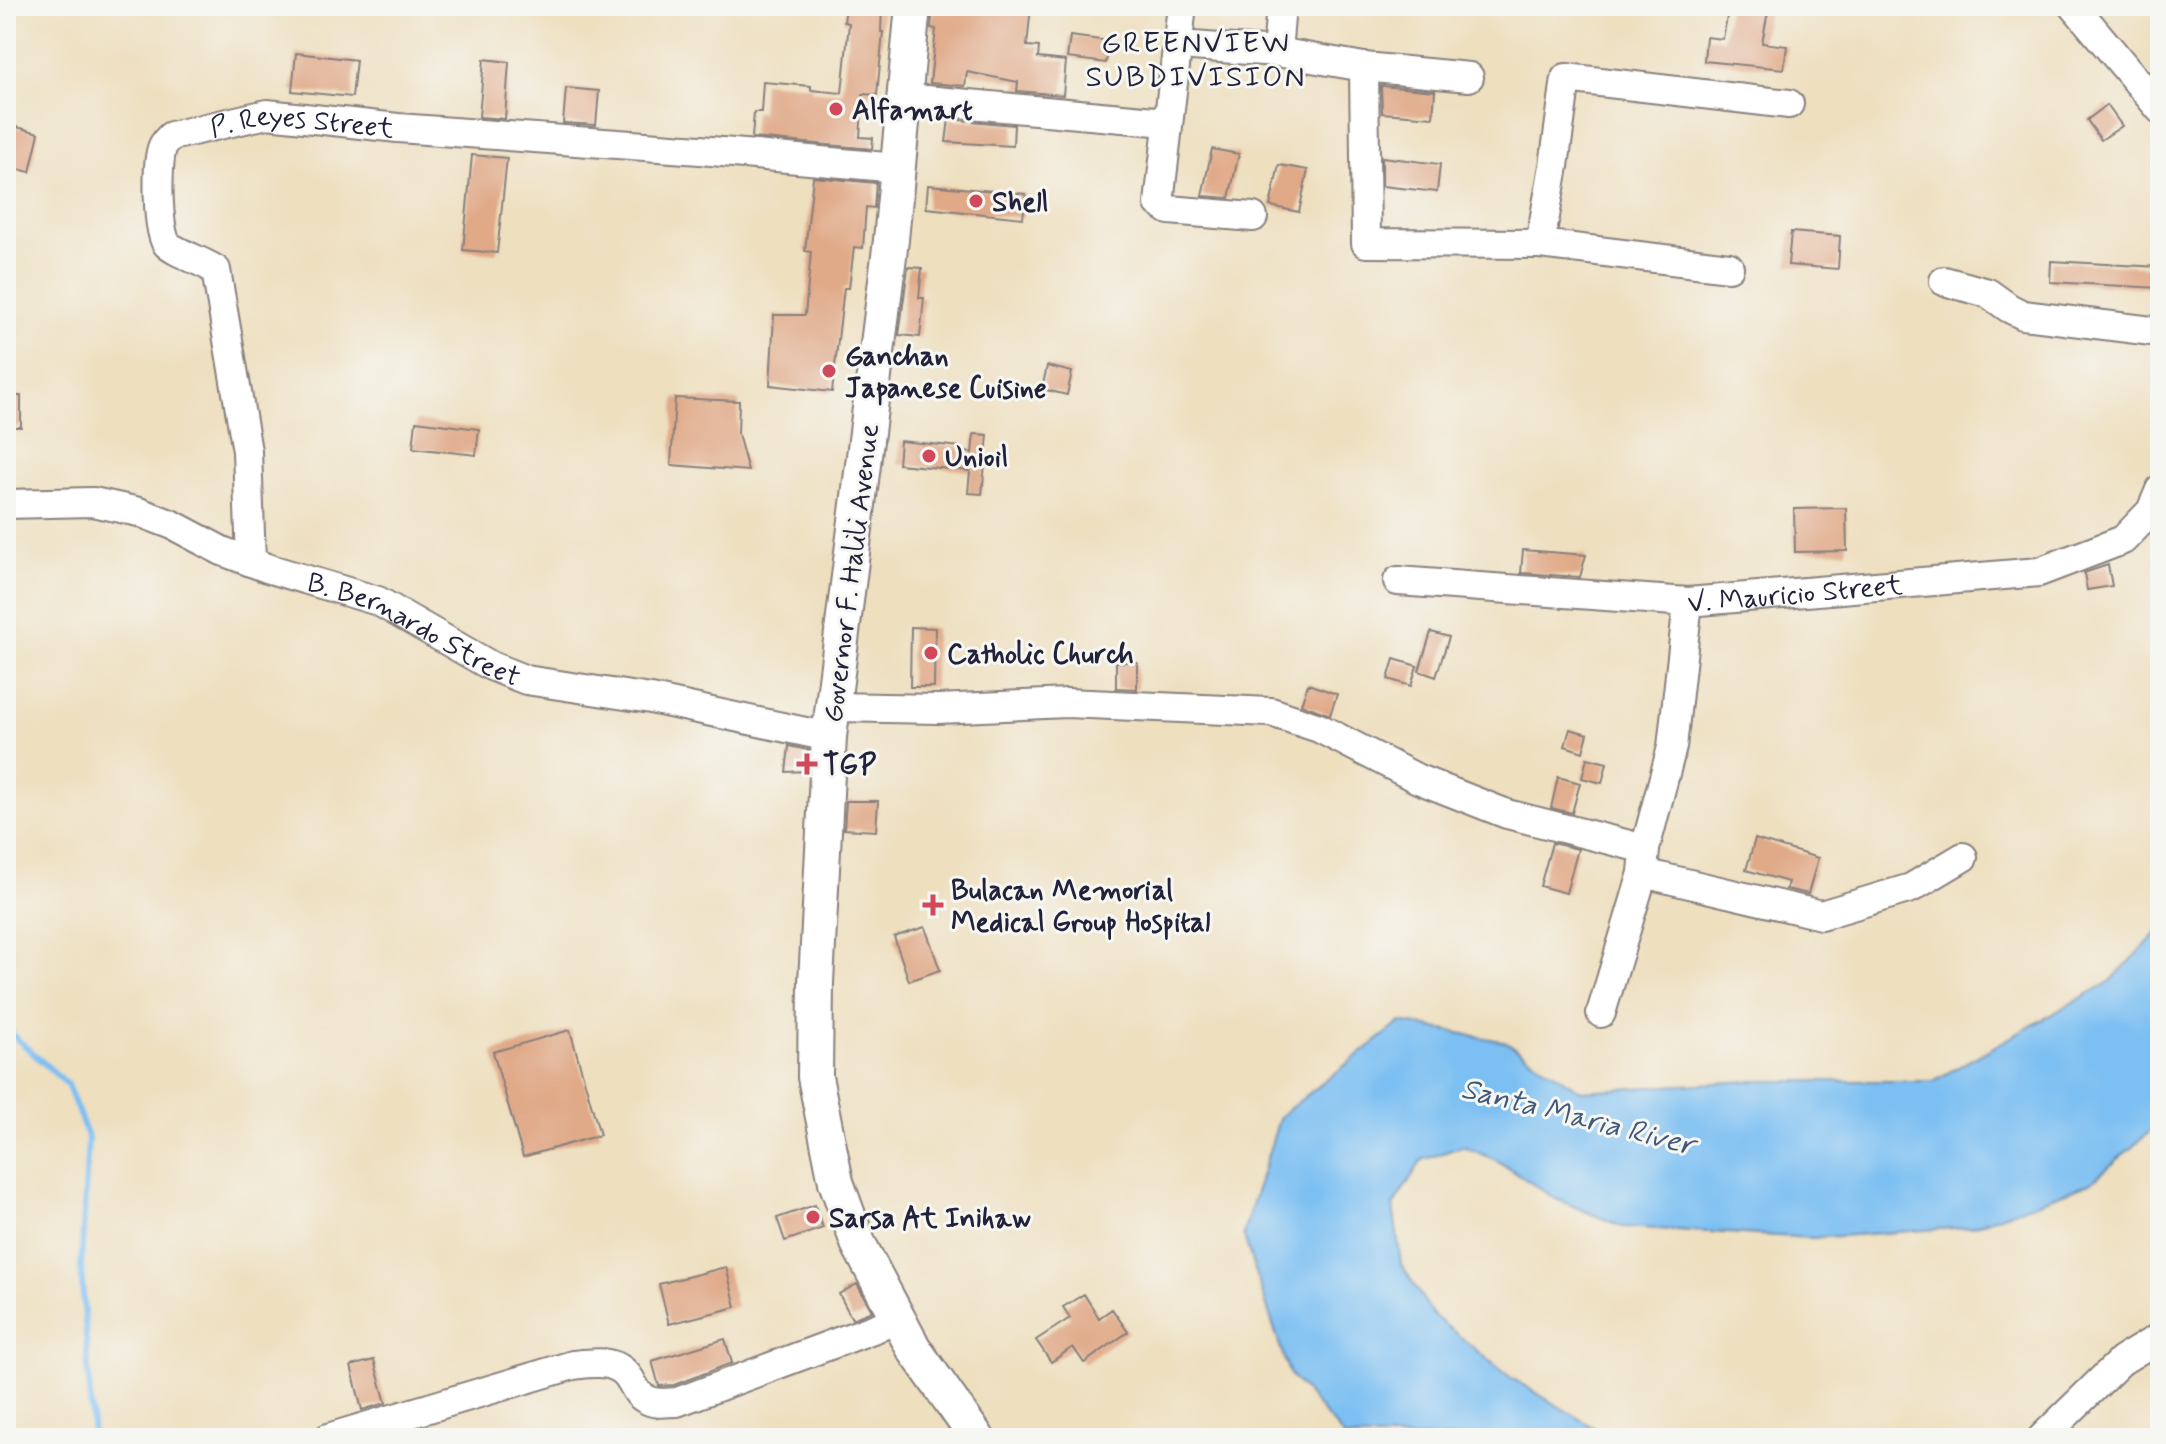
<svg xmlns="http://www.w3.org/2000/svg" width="2166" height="1444" viewBox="0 0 2166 1444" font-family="Mynerve,sans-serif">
  <rect width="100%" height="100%" fill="#f6f6f2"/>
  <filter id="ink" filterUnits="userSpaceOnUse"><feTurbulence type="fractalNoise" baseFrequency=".0125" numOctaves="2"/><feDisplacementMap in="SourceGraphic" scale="16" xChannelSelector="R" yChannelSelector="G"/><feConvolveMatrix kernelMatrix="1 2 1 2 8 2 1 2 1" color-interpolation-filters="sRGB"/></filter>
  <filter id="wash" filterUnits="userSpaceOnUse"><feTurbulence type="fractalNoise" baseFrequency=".006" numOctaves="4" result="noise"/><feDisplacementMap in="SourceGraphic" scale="32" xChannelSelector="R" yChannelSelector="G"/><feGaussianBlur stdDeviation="1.8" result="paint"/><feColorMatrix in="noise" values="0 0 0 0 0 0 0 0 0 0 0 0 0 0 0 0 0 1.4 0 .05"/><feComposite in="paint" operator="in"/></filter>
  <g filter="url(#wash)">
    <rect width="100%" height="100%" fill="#eedfbf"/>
    <path fill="#7cbff2" stroke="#4f7096" stroke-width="2" d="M 2160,930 L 2160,1123 L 2090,1183 L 1970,1227 L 1810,1238 L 1623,1227 L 1556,1199 L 1496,1160 L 1463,1146 L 1422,1160 L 1393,1206 L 1401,1264 L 1433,1315 L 1510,1377 L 1611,1438 L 1345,1438 L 1289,1373 L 1243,1234 L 1280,1116 L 1401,1022 L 1506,1042 L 1581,1091 L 1750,1081 L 1933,1081 L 2111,981 Z"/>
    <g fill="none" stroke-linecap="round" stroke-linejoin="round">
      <path stroke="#7cbff2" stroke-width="6" d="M 6,1029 L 67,1084 L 88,1137 L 81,1267 L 93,1438"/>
    </g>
    <g id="blocks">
      <path fill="#e0a987" d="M 846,6 L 882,6 L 881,32 L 883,32 L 877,95 L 863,94 L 860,137 L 873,138 L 872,149 L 752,138 L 754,112 L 761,112 L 763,82 L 811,86 L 811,90 L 842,93 L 849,23 L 844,22 Z
        M 933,6 L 1031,6 L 1027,46 L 1039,47 L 1038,58 L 1066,61 L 1063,95 L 1017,91 L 1018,82 L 967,72 L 965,86 L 930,83 L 936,29 L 931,28 Z
        M 1729,6 L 1769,6 L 1762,43 L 1787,46 L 1784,69 L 1704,61 L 1706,37 L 1723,39 Z
        M 1070,36 L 1109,41 L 1106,63 L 1067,58 Z
        M 296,53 L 356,60 L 352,97 L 292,91 Z
        M 484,59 L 509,62 L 505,119 L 479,117 Z
        M 1381,86 L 1435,91 L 1433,117 L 1382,113 Z
        M 566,88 L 599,91 L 596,125 L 563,123 Z
        M 2107,105 L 2122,126 L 2101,140 L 2087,120 Z
        M 949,119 L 1014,125 L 1013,146 L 946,142 Z
        M 6,124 L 39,133 L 30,172 L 6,166 Z
        M 1212,149 L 1239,154 L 1229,198 L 1202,196 Z
        M 472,155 L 507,158 L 497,253 L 463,250 Z
        M 1382,157 L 1440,164 L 1437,192 L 1382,186 Z
        M 1279,165 L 1308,170 L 1299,212 L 1270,206 Z
        M 813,177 L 876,183 L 874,208 L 866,207 L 863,248 L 854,247 L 849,288 L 844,288 L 832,392 L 770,385 L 774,315 L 805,315 L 811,252 L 805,251 Z
        M 928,185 L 1026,194 L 1023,218 L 926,208 Z
        M 1791,232 L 1840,236 L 1838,269 L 1788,265 Z
        M 2051,261 L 2160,267 L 2160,288 L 2050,282 Z
        M 908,267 L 922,268 L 919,298 L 924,298 L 920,337 L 899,335 Z
        M 1047,366 L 1072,372 L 1067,395 L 1042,389 Z
        M 6,396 L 21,396 L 21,427 L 6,427 Z
        M 675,398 L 739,401 L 738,434 L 748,471 L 671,465 Z
        M 416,421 L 479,429 L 476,455 L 413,448 Z
        M 974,434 L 988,435 L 982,494 L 968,493 L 970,471 L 898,464 L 900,441 L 961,447 L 960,451 L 972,453 Z
        M 1846,508 L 1847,551 L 1795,552 L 1794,509 Z
        M 1523,550 L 1586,555 L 1580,577 L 1521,573 Z
        M 2108,565 L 2112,586 L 2087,590 L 2084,573 Z
        M 911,627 L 935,628 L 934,687 L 910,687 Z
        M 1431,632 L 1449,637 L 1436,677 L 1419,671 Z
        M 1394,659 L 1417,666 L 1411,686 L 1388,679 Z
        M 1116,662 L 1137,662 L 1137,689 L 1116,688 Z
        M 1308,684 L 1337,694 L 1330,715 L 1301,704 Z
        M 1570,729 L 1588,734 L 1583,752 L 1565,746 Z
        M 789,746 L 808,750 L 807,771 L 786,772 Z
        M 1587,758 L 1607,763 L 1602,783 L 1582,778 Z
        M 1558,777 L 1580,783 L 1572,813 L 1551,808 Z
        M 846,801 L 878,801 L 876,831 L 844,829 Z
        M 1755,839 L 1818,858 L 1808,894 L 1786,889 L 1788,882 L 1746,870 Z
        M 1552,843 L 1578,849 L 1566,893 L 1540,886 Z
        M 925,927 L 940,970 L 909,981 L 894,937 Z
        M 570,1030 L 600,1135 L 523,1157 L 493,1052 Z
        M 815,1205 L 823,1228 L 785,1241 L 777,1218 Z
        M 726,1267 L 736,1307 L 669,1324 L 659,1284 Z
        M 857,1284 L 872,1311 L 852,1319 L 839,1294 Z
        M 1084,1294 L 1099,1318 L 1112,1309 L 1128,1332 L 1084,1363 L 1073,1347 L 1051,1362 L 1036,1340 L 1070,1318 L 1063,1307 Z
        M 725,1339 L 732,1363 L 674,1385 L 659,1386 L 652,1361 Z
        M 374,1360 L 386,1403 L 362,1410 L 351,1366 Z"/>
    </g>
  </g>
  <g filter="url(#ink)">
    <use href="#blocks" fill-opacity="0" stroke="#88807d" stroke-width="2"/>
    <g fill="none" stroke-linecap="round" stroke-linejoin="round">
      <defs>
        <g id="minor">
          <path d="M 1182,6 L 1159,203 L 1169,210 L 1253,217"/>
          <path d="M 2074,6 L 2160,109"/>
          <path d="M 1178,45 L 1277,52 L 1364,67 L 1469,77"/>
          <path d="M 1277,52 L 1281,6"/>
          <path d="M 1364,67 L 1366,243 L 1540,244 L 1729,267"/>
          <path d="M 904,98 L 1166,122"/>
          <path d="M 1540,244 L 1554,166 L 1566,78 L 1789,104"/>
          <path d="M 1944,281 L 1988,293 L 2009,308 L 2023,315 L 2160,332"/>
          <path id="s1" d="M 6,504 L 93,502 L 139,512 L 173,525 L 222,551 L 267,568 L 378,601 L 491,666 L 526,680 L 651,699 L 829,737"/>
          <path id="s2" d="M 251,562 L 247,451 L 216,270 C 204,262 173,251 167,244 C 157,233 156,159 163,146 C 165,142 168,139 171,136 L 267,114 L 398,128 L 700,150 L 897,168"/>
          <path id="s3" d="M 1398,581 L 1688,602 L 2039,572 L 2123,540 L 2151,511 L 2160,490"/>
          <path d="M 832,707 L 938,709 L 1067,703 L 1271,712 L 1319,728 L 1418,779 L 1507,814 L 1645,849"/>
          <path d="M 1643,873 L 1821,915 L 1911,888 L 1963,857"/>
          <path d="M 1601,1013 L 1643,873 L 1645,849 L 1672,747 L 1688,602"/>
          <path d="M 328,1438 L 573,1365 C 591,1363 614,1359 627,1375 C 634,1383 635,1394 646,1399 C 655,1405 667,1402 677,1402 L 897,1320"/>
          <path d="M 2042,1438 L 2121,1361 L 2160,1337"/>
        </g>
        <path id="major" d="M 913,6 L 891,240 L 829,737 L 816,982 L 815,1077 L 836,1182 L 858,1243 L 914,1349 L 977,1438"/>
      </defs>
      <use href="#minor" stroke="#88807d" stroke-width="32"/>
      <use href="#major" stroke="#88807d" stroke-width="38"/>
      <use href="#minor" stroke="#fff" stroke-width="28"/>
      <use href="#major" stroke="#fff" stroke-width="34"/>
    </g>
  </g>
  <g fill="#d1495b" stroke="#f6f6f2" stroke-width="3">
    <circle cx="836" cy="109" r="8"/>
    <circle cx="976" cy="201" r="8"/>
    <circle cx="829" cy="371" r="8"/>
    <circle cx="929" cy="456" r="8"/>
    <circle cx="931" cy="653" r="8"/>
    <path d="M803 752h8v8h8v8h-8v8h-8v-8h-8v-8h8z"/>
    <path d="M929 893h8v8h8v8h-8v8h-8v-8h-8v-8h8z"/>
    <circle cx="813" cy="1217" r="8"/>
  </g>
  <g text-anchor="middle" stroke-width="6" stroke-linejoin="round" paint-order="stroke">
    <g font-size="28" font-weight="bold" fill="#22223b" stroke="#f6f6f2" text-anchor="start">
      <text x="852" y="119">Alfamart</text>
      <text x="992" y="211">Shell</text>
      <text x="845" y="365">Ganchan<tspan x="845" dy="32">Japanese Cuisine</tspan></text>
      <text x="945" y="466">Unioil</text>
      <text x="947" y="663">Catholic Church</text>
      <text x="823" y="774">TGP</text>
      <text x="951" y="899">Bulacan Memorial<tspan x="951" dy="32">Medical Group Hospital</tspan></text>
      <text x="829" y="1227">Sarsa At Inihaw</text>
    </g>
    <g font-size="28" fill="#22223b" stroke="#f6f6f2">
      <text dy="10" stroke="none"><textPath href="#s2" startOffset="596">P. Reyes Street</textPath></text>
      <text transform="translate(850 573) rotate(-83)" y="10">Governor F. Halili Avenue</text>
      <text dy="10" stroke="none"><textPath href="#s3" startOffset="398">V. Mauricio Street</textPath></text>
      <text dy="10" stroke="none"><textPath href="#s1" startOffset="434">B. Bernardo Street</textPath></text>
    </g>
    <g font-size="30" letter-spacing="2" fill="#22223b" stroke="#f6f6f2">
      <text x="1196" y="52">GREENVIEW<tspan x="1196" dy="34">SUBDIVISION</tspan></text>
    </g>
    <g font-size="30" font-style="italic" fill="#42597b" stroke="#f6f6f2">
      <text transform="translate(1578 1116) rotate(14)" y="10">Santa Maria River</text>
    </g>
  </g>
  <rect width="2166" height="1444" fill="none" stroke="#f6f6f2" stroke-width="32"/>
</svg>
